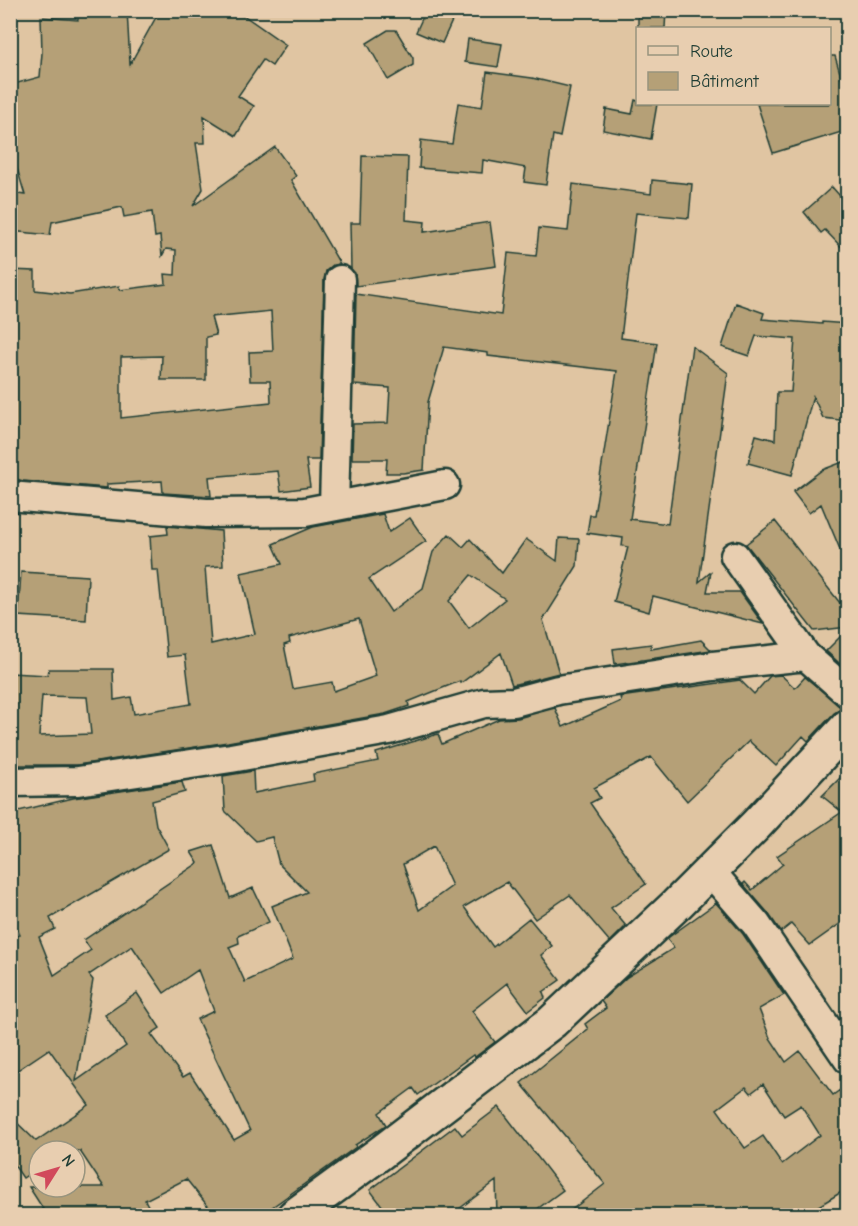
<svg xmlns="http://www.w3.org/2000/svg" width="858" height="1226" viewBox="0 0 858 1226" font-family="'Comic Neue',sans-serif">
  <rect width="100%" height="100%" fill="#e0c5a2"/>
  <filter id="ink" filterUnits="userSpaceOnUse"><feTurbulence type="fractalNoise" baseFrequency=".0167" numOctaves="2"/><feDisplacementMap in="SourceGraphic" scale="12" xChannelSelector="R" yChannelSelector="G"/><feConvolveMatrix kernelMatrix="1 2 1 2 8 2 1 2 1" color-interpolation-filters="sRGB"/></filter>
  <g filter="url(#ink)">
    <path fill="#b5a077" stroke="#1f3d34" stroke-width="1.5" fill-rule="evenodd" d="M 78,10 L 127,10 L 130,64 L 160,10 L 236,10 L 286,45 L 272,66 L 263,60 L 238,96 L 254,106 L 236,136 L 204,116 L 205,143 L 196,143 L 203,189 L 193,206 L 275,147 L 296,176 L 291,180 L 340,264 L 333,265 L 326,271 L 324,280 L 319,460 L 306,460 L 310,487 L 281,491 L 278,471 L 209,477 L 211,496 L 163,493 L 162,481 L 107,484 L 107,488 L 23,481 L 10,477 L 10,270 L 35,271 L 35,290 L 70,294 L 119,286 L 120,290 L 166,284 L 165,274 L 175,275 L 176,250 L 166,249 L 162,256 L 160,236 L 155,237 L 152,212 L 124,217 L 122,207 L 52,222 L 50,235 L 10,231 L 12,193 L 25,195 L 10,145 L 10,85 L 40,77 L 42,53 L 41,17 L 78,20 ZM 271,311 L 273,351 L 249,352 L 250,381 L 270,381 L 271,402 L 121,418 L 121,357 L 162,356 L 161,380 L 206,380 L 206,337 L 216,335 L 211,317 Z
      M 426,10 L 457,10 L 442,43 L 416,32 Z
      M 638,10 L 666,10 L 665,28 L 638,28 Z
      M 388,30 L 396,30 L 413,58 L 413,65 L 388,80 L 367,43 Z
      M 468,39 L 502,44 L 498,67 L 465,62 Z
      M 830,56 L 835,56 L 848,100 L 848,130 L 773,153 L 757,104 L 830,104 Z
      M 487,72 L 532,78 L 570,87 L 560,137 L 553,135 L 546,185 L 524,182 L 526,168 L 483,160 L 482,173 L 419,168 L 421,140 L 452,144 L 458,103 L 482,107 Z
      M 635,100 L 638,101 L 638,104 L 657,104 L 651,139 L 603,130 L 606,109 L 632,114 Z
      M 362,156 L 408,157 L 406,220 L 425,222 L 424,232 L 490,222 L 496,266 L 356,286 L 355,273 L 351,269 L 350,223 L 360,223 Z
      M 652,180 L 692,184 L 689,218 L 636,213 L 621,338 L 657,343 L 630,519 L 668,524 L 692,346 L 728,373 L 699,582 L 711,572 L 707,592 L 740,592 L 763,624 L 653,596 L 649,612 L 614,602 L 628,547 L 622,546 L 623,538 L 587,533 L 590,515 L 594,515 L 617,371 L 488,356 L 488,353 L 444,347 L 428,402 L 424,470 L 403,473 L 386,473 L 387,459 L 352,459 L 353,424 L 388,423 L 390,388 L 354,385 L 356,294 L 501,315 L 508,253 L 536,256 L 539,228 L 568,231 L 573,184 L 651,194 Z
      M 832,187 L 848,205 L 848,254 L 825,230 L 821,233 L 804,212 Z
      M 736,303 L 764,313 L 762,319 L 822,324 L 822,322 L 848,324 L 845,356 L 840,382 L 848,383 L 848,421 L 823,418 L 813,396 L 792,475 L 748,463 L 756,435 L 775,440 L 777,392 L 791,392 L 795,339 L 756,336 L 749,356 L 722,347 Z
      M 848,460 L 848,566 L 847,566 L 821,504 L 809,513 L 793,492 L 822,470 Z
      M 383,514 L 389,532 L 410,518 L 426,541 L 369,579 L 391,612 L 423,588 L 433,552 L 449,534 L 463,547 L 470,539 L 502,573 L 526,539 L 557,561 L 559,538 L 579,539 L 577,566 L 543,620 L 559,673 L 512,685 L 501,653 L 461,683 L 460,681 L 408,702 L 409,706 L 385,714 L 228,742 L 77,765 L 10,765 L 10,673 L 48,675 L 49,669 L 113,669 L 114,700 L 131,697 L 134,714 L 191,704 L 185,655 L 167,657 L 158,570 L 152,570 L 150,536 L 168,534 L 167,526 L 221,531 L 223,566 L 205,567 L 211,644 L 255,634 L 241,573 L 282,564 L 273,544 L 313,527 ZM 471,575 L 505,599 L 469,628 L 449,601 ZM 359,619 L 376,676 L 334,691 L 332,682 L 293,689 L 284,645 L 290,643 L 289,638 ZM 42,696 L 87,697 L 91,734 L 39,736 Z
      M 775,521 L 848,613 L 848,627 L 814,631 L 746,544 Z
      M 21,572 L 88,576 L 86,620 L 18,616 Z
      M 848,629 L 848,671 L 826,651 Z
      M 701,640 L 711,650 L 615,664 L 613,649 L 651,644 L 651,649 Z
      M 781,675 L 795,688 L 805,677 L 843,708 L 834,713 L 808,741 L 803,736 L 776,766 L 749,741 L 687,801 L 651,757 L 594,788 L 600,798 L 590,803 L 646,884 L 611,908 L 626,926 L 610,942 L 570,895 L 535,919 L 507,882 L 464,907 L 493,947 L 529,918 L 552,946 L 541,955 L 560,980 L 543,992 L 545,998 L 528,1011 L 507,983 L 472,1011 L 495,1042 L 475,1057 L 473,1055 L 418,1095 L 413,1088 L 379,1113 L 386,1125 L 355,1145 L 356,1147 L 261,1215 L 215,1215 L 186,1179 L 145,1200 L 153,1215 L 47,1215 L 29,1187 L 104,1187 L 80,1151 L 39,1151 L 39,1167 L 23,1178 L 10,1159 L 10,1116 L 36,1141 L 89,1105 L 49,1049 L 10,1075 L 10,938 L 20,935 L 10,912 L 10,813 L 73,798 L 182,782 L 185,792 L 152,801 L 156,825 L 169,849 L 50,918 L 55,929 L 39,937 L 54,975 L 91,950 L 84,940 L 198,863 L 191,852 L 213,845 L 230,898 L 253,888 L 269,922 L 238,936 L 239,943 L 229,947 L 245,982 L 293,959 L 272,906 L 307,892 L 279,864 L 272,837 L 256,841 L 225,811 L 223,776 L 253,771 L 254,793 L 314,781 L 313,774 L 378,761 L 376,753 L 438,734 L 442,744 L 499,719 L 518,718 L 555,708 L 563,727 L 621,701 L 620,697 L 740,680 L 754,694 L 770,676 ZM 434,846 L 452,886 L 419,910 L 403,864 ZM 132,946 L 164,993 L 198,970 L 214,1011 L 197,1019 L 250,1131 L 234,1140 L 190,1073 L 183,1077 L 151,1034 L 160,1028 L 137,993 L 105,1015 L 126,1046 L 76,1081 L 93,980 L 89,975 Z
      M 848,770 L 848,918 L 810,945 L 791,924 L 781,932 L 768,913 L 743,884 L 745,882 L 752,890 L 783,864 L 777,856 L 842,812 L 822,796 Z
      M 716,903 L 743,934 L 784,995 L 759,1009 L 770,1038 L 786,1062 L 800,1051 L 833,1095 L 840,1090 L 848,1102 L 848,1188 L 804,1215 L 565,1215 L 605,1184 L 521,1083 L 588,1029 L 585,1024 L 606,1008 L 601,1001 L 627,977 L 674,948 L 667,939 L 669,937 ZM 763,1084 L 784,1116 L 801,1105 L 820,1135 L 782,1164 L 763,1136 L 745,1148 L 717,1109 L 746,1087 L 751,1093 Z
      M 499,1107 L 563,1190 L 529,1215 L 497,1215 L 496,1181 L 451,1215 L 389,1215 L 370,1190 L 455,1126 L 462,1135 Z"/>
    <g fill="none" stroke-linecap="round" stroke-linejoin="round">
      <defs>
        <path id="minor" d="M 10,496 L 206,513 L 305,512 L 445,485
          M 334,506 L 340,280
          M 735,556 L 806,656
          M 10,782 L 78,781 L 231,758 L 389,730 L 484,703 L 514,702 L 558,690 L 713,666 L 806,656 L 848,693
          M 710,871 L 756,924 L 848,1059"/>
        <path id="tertiary" d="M 294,1216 L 379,1154 L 552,1022 L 676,905 L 756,825 L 848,726"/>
      </defs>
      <use href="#minor" stroke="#1f3d34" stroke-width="33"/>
      <use href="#tertiary" stroke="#1f3d34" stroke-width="38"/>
      <use href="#minor" stroke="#e8ceb0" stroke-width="28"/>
      <use href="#tertiary" stroke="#e8ceb0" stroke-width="33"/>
    </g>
  </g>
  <rect width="858" height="1226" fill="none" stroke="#e8ceb0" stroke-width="36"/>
  <rect x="18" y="18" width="822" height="1190" fill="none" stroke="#1f3d34" stroke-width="2" filter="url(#ink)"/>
  <rect x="636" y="27" width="195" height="78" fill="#e8ceb0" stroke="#98947e" stroke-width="1.5"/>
  <rect x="648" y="46" width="30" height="9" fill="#e8ceb0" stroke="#98947e" stroke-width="1.5"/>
  <text x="690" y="57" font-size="18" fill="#1f3d34">Route</text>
  <rect x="648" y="72" width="30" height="18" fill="#b5a077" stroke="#98947e" stroke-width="1.5"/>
  <text x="690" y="87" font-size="18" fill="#1f3d34">Bâtiment</text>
  <g transform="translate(57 1169) rotate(53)"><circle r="28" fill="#e8ceb0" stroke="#98947e" stroke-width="1.5"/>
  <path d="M0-4.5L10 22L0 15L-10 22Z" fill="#d1495b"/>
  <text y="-9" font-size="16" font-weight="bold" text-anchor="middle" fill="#1f3d34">N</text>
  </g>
</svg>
